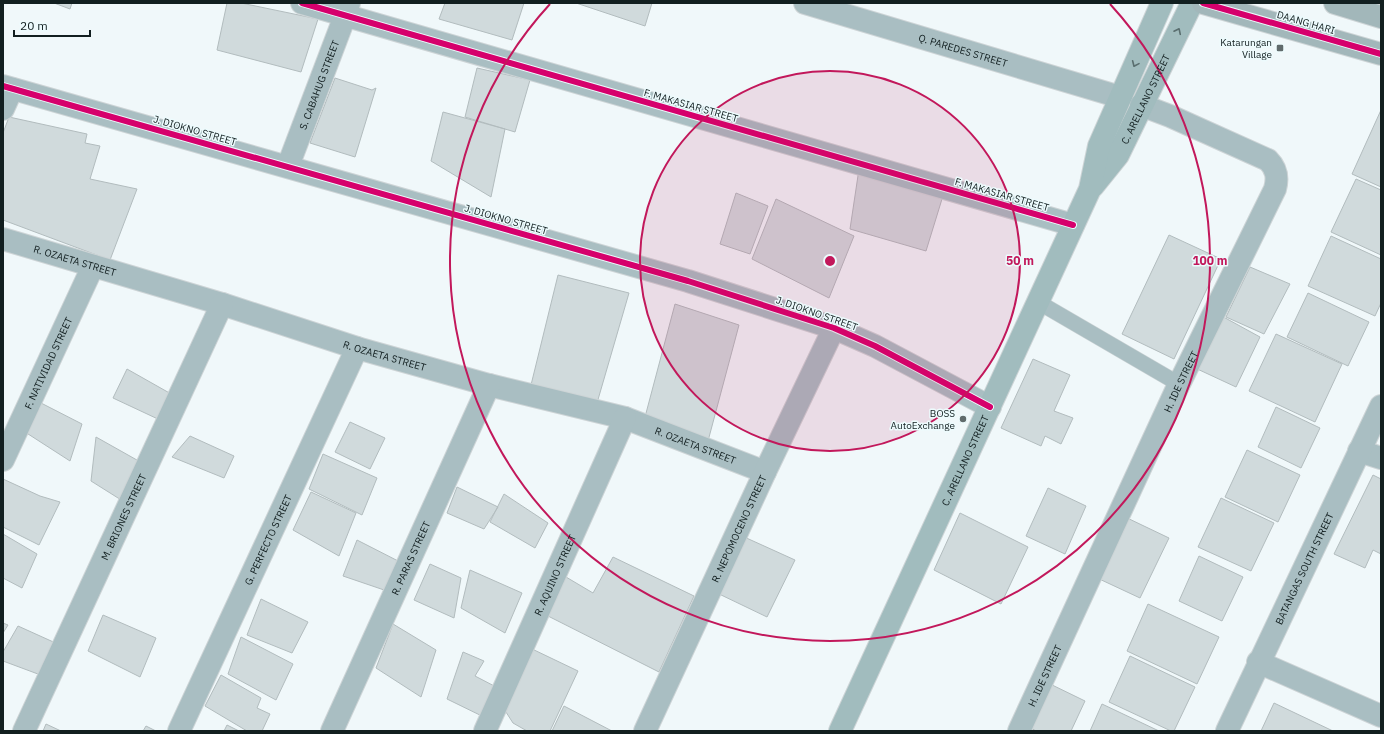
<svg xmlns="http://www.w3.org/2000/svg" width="1384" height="734" viewBox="0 0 1384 734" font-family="'IBM Plex Sans',sans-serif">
  <rect width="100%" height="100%" fill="#f0f8fa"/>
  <path fill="#d0dadc" stroke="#b2bcbe" d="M 54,3 L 72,3 L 70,9 Z
    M 227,3 L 241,3 L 318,19 L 301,72 L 217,50 Z
    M 445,3 L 524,3 L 512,40 L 439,19 Z
    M 576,3 L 652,3 L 645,26 Z
    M 477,68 L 530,80 L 515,132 L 465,117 Z
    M 335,78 L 372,90 L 376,88 L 355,157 L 310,143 Z
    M 1381,110 L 1381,187 L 1352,174 Z
    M 443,112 L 505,129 L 491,197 L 431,161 Z
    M 9,117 L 87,134 L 85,143 L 100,146 L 90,179 L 137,189 L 110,260 L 3,220 L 3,133 Z
    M 859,169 L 942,199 L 926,251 L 850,229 Z
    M 1356,179 L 1381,190 L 1381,255 L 1331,232 Z
    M 736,193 L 768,206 L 750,254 L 720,244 Z
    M 776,199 L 854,236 L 829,298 L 752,259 Z
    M 1169,235 L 1221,259 L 1174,359 L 1122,334 Z
    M 1331,236 L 1381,259 L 1381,303 L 1375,316 L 1308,286 Z
    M 1250,267 L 1290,284 L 1264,334 L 1226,317 Z
    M 558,275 L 629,293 L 597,403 L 531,385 Z
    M 1308,293 L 1369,322 L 1348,366 L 1287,337 Z
    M 675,304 L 739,325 L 708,441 L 645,417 Z
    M 1218,314 L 1260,337 L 1236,387 L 1193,367 Z
    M 1276,334 L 1342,364 L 1315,422 L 1249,391 Z
    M 1033,359 L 1070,375 L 1054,411 L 1073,418 L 1061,444 L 1045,436 L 1041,446 L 1001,428 Z
    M 127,369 L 173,395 L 160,420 L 113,398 Z
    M 41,403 L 82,424 L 70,461 L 25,432 Z
    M 1276,407 L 1320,428 L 1301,468 L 1258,447 Z
    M 350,422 L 385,438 L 370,469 L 335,452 Z
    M 190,436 L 234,456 L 224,478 L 172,457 Z
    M 96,437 L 144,464 L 126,503 L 91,481 Z
    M 1247,450 L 1300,475 L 1278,522 L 1225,497 Z
    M 323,454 L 377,478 L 362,515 L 309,489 Z
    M 1373,475 L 1381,479 L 1381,554 L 1373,550 L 1365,568 L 1334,554 Z
    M 3,479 L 40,496 L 60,502 L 39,545 L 3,527 Z
    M 457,487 L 498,507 L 484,529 L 447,513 Z
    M 1048,488 L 1086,506 L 1065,554 L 1026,536 Z
    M 311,492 L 356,513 L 339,556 L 293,530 Z
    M 504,494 L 548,523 L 535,548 L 490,522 Z
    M 1221,498 L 1274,523 L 1251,571 L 1198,547 Z
    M 960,513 L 1028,547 L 1001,604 L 934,570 Z
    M 1123,516 L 1169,538 L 1140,598 L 1095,577 Z
    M 3,534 L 37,554 L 22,588 L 3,578 Z
    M 742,536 L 795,560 L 767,617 L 717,593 Z
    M 357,540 L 404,564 L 390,592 L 343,576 Z
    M 1199,556 L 1243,577 L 1222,621 L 1179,601 Z
    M 613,557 L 694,596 L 659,672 L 546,615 L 566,577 L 593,593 Z
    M 430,564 L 461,578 L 454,618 L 414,600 Z
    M 470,570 L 522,593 L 505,633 L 461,608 Z
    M 261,599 L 308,622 L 292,653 L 247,635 Z
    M 1148,604 L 1219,637 L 1197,684 L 1127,651 Z
    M 103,615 L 156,638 L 140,677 L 88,651 Z
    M 3,623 L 8,625 L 3,633 Z
    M 393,624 L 436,650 L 421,697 L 376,668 Z
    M 18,626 L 60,645 L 46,677 L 3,661 L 3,652 Z
    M 241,637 L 293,664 L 276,700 L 228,674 Z
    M 530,648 L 578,671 L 550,731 L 527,731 L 513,723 L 504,709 Z
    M 463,652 L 484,661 L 475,676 L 500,689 L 488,719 L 447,699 Z
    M 1130,656 L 1195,687 L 1174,731 L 1171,731 L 1109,702 Z
    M 221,675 L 261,698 L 257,708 L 270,714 L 262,731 L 247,731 L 205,706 Z
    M 1046,682 L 1085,701 L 1071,731 L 1036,731 L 1026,725 Z
    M 1274,703 L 1333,731 L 1261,731 Z
    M 1102,704 L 1159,731 L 1090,731 Z
    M 564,706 L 612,731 L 552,731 Z
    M 46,724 L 61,731 L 43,731 Z
    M 227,725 L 239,731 L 224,731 Z
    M 146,726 L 156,731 L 143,731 Z"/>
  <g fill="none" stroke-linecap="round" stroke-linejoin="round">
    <defs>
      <path id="lane" d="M 1038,302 L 1179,384"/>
      <g id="street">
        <path d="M 302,3 L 1073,225"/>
        <path id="s1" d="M 805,3 L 1120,97"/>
        <path d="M 3,86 L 688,281 L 834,328 L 875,346 L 990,407"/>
        <path d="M 3,109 L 12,89"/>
        <path id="s2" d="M 288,166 L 345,16 L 349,3"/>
        <path id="s3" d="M 3,239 L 222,304 L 357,348 L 489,385 L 625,418 L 765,472"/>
        <path d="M 1359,451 L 1381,458"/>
        <path id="s4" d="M 3,460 L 93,266"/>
        <path d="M 1258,662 L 1381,716"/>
        <path id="s5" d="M 24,731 L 222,304"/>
        <path id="s6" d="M 179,731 L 357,348"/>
        <path id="s7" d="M 332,731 L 489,385"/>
        <path id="s8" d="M 485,731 L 625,418"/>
        <path id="s9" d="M 645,731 L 765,472 L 834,328"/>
        <path id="s10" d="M 1019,731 L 1179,384 L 1275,189 C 1278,178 1277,169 1268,160 L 1170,116 L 1141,105"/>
        <path id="s11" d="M 1227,731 L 1381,406"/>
      </g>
      <g id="secondary">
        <path id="s12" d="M 1093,186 L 1118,155 L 1192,3"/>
        <path id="s13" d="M 840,731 L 1090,189 L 1099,146 L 1162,3"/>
      </g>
      <path id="primary" d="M 1203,3 L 1381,54
        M 1335,3 L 1381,17"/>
    </defs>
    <use href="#lane" stroke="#cdd4d6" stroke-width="16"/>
    <use href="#street" stroke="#cdd4d6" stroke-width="24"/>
    <use href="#secondary" stroke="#cdd4d6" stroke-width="24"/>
    <use href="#primary" stroke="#cdd4d6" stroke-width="24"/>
    <use href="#lane" stroke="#a9bec2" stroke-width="15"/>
    <use href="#street" stroke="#a9bec2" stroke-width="22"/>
    <use href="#secondary" stroke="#a1bcbe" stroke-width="22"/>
    <use href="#primary" stroke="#a2b7ba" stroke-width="22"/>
    <defs>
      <path id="cycleway" d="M 302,3 L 1073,225
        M 1203,3 L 1381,54
        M 3,86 L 688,281 L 834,328 L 875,346 L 990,407"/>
    </defs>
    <use href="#cycleway" stroke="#edfbfd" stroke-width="8"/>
    <use href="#cycleway" stroke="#d6006c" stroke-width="6"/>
  </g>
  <defs><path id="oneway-chevron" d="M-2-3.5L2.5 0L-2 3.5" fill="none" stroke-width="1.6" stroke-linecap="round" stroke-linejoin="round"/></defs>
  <g stroke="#5a6e6f">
    <use href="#oneway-chevron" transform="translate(1178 31) rotate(-64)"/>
    <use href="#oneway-chevron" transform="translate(1135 64) rotate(114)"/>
  </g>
  <circle cx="830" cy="261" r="190" fill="#c2185b" fill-opacity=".12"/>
  <g fill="none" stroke="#c2185b" stroke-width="2">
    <circle cx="830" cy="261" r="190"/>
    <path d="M1110 4A380 380 0 1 1 550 4"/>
  </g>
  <g fill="#606b6c" stroke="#edfbfd" stroke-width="1.5">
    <rect x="1276" y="44" width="8" height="8" rx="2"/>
    <circle cx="963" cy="419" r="4"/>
  </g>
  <g text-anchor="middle" stroke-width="3" stroke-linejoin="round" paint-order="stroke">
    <g font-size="10" fill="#121f20" stroke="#edfbfd">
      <text transform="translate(1306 22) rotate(16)" y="4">DAANG HARI</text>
      <text dy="4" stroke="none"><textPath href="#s1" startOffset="165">Q. PAREDES STREET</textPath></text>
      <text dy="4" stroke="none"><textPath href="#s2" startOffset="87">S. CABAHUG STREET</textPath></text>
      <text dy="4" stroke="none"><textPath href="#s12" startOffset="102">C. ARELLANO STREET</textPath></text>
      <text transform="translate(691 105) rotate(16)" y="4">F. MAKASIAR STREET</text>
      <text transform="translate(195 130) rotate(16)" y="4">J. DIOKNO STREET</text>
      <text transform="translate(1002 194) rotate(16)" y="4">F. MAKASIAR STREET</text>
      <text transform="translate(506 219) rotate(16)" y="4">J. DIOKNO STREET</text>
      <text dy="4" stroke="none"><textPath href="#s3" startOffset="75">R. OZAETA STREET</textPath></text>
      <text transform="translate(817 313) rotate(19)" y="4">J. DIOKNO STREET</text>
      <text dy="4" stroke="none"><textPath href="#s3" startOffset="399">R. OZAETA STREET</textPath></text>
      <text dy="4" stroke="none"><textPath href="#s4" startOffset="107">F. NATIVIDAD STREET</textPath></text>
      <text dy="4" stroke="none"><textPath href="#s10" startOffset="385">H. IDE STREET</textPath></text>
      <text dy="4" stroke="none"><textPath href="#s3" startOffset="723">R. OZAETA STREET</textPath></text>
      <text dy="4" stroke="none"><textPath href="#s13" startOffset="298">C. ARELLANO STREET</textPath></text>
      <text dy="4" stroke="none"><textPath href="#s5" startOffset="236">M. BRIONES STREET</textPath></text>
      <text dy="4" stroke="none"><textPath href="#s9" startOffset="223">R. NEPOMOCENO STREET</textPath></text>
      <text dy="4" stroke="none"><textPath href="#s6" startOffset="211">G. PERFECTO STREET</textPath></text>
      <text dy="4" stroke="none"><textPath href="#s7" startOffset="190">R. PARAS STREET</textPath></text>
      <text dy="4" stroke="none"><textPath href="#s11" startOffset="180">BATANGAS SOUTH STREET</textPath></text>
      <text dy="4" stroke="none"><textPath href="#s8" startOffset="171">R. AQUINO STREET</textPath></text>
      <text dy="4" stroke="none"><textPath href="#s10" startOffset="61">H. IDE STREET</textPath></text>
    </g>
    <g font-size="10" fill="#121f20" stroke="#edfbfd" text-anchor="end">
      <text x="1272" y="46">Katarungan<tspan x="1272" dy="12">Village</tspan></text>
      <text x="955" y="417">BOSS<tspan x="955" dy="12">AutoExchange</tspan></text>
    </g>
  </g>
  <circle cx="830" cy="261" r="6" fill="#c2185b" stroke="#edfbfd" stroke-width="2"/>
  <g font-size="12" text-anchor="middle" font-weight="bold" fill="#c2185b" stroke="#edfbfd" stroke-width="3" stroke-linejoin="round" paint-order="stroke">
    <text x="1020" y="265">50 m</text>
    <text x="1210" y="265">100 m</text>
  </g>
  <rect width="1384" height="734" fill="none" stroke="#121f20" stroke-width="8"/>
  <path d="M14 30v6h76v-6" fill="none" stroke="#121f20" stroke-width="2"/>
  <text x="20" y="30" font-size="12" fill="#121f20" stroke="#edfbfd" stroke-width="3" paint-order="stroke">20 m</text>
</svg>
